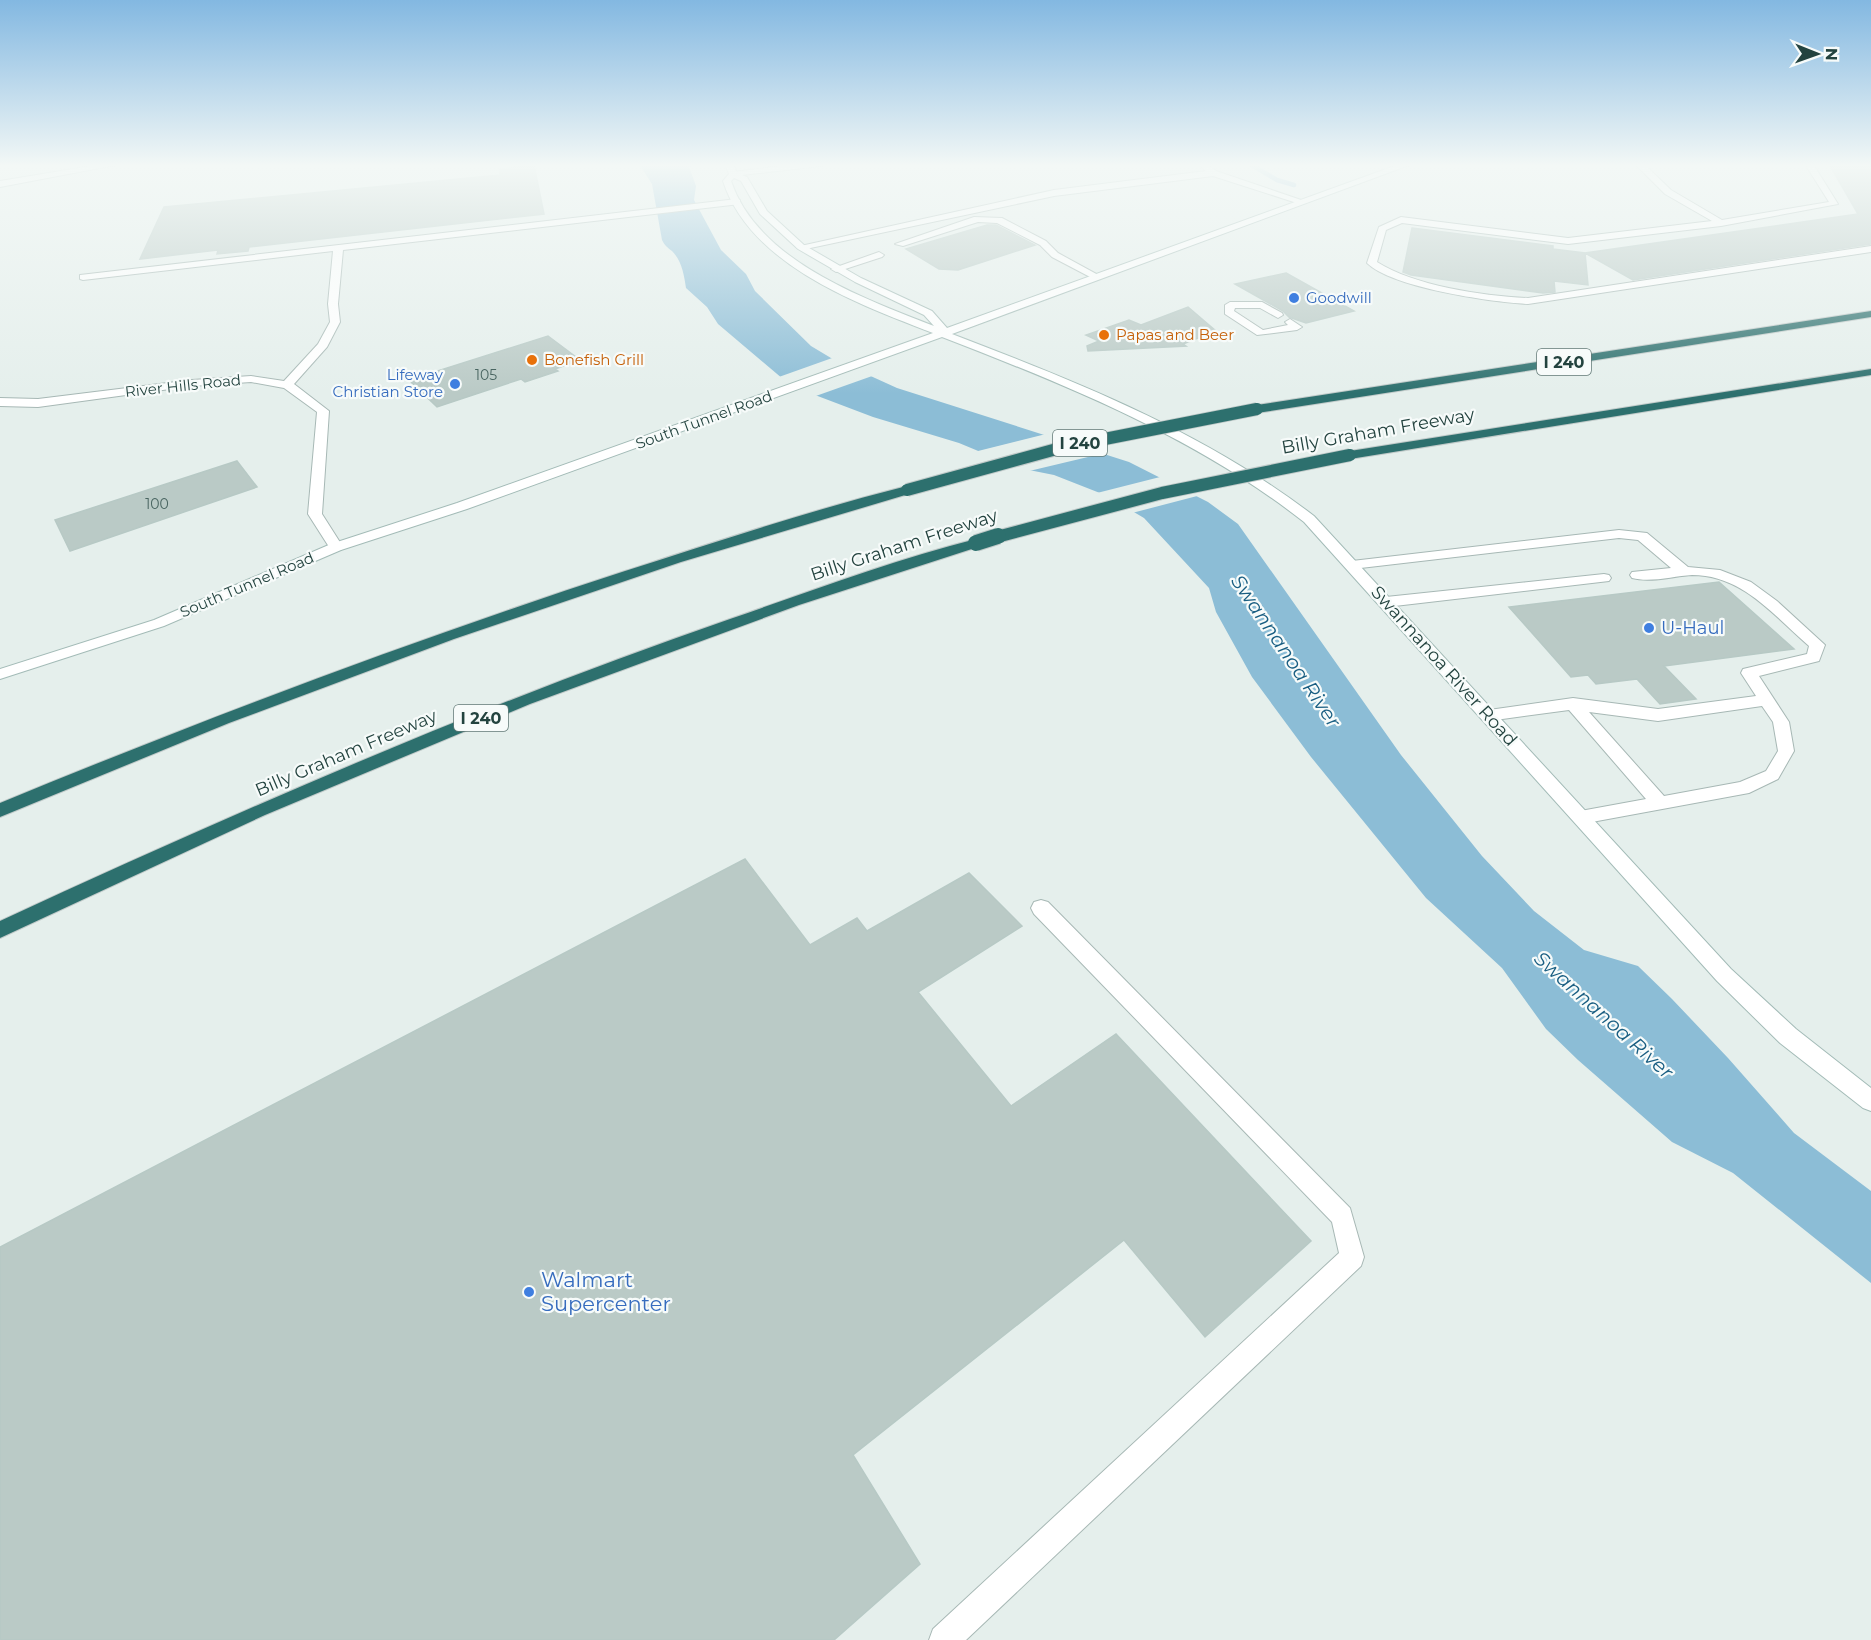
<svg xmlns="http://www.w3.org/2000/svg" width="1871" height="1640" viewBox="0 0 1871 1640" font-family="Montserrat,sans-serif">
  <rect width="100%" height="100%" fill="#e5efec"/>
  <path fill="#8cbdd6" d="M 639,164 L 696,164 L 689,167 L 696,186 L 694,200 L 721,250 L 746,274 L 755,291 L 811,346 L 831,358 L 897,388 L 1129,462 L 1208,502 L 1238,524 L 1401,755 L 1482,856 L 1534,911 L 1584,950 L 1638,966 L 1672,999 L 1728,1058 L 1794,1133 L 1871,1191 L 1871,1283 L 1733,1173 L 1672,1142 L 1578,1060 L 1546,1029 L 1502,968 L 1426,898 L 1311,757 L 1252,677 L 1216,612 L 1209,588 L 1144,518 L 1105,495 L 1054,475 L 1019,468 L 959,443 L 873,417 L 815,395 L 783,379 L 718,324 L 707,307 L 686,288 C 684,275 682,261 672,251 C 667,247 665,246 662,240 L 652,184 Z"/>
  <path fill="#e5efec" d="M 835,357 L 875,375 L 813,397 L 776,378 Z
    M 1050,433 L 1109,452 L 1025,472 L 974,452 Z
    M 1164,476 L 1201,495 L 1132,513 L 1093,494 Z"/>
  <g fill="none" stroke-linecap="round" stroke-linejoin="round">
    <path stroke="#8cbdd6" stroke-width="4.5" d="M 1250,164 L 1277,180 L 1294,185"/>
  </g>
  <path fill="#bacac6" stroke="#b7c9c5" stroke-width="1.5" d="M 1829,164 L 1871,164 L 1871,244 L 1633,280 L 1585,253 L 1858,214 Z
    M 534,165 L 544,214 L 249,247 L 248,251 L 217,254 L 218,250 L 140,259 L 164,207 L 500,175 L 500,169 Z
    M 987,225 L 996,225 L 1035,245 L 958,270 L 939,269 L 906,249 Z
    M 1412,228 L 1553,246 L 1553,249 L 1585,253 L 1588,285 L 1554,281 L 1555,292 L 1543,293 L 1411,275 L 1403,272 Z
    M 1286,273 L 1354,311 L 1306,323 L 1289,317 L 1283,311 L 1235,284 Z
    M 1188,307 L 1216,331 L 1183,344 L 1186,346 L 1088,351 L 1087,346 L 1099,341 L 1086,335 L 1129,320 L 1141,325 Z
    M 548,336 L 580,360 L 555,369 L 558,371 L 525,382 L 521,379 L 437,407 L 409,380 Z
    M 237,461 L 257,487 L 70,551 L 55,520 Z
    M 1719,582 L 1794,649 L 1664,666 L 1696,699 L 1660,704 L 1637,679 L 1596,684 L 1588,675 L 1571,677 L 1509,607 Z
    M 745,859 L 810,945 L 857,918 L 867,931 L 969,873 L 1022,926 L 918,992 L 1011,1106 L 1116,1034 L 1311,1241 L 1205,1337 L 1124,1240 L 853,1455 L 920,1564 L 834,1640 L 0,1640 L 0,1247 Z"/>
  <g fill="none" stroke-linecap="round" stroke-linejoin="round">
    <defs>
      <path id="lane" d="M 103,164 L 121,164 L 0,187 L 0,181 Z
        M 800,164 L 825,164 L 821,166 L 733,176 L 729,174 L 733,172 Z
        M 1202,164 L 1207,164 L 1216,171 L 1307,202 L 1300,204 L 1213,176 L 1054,196 L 801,250 L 796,247 L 1054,190 L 1206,171 L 1200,166 Z
        M 1635,164 L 1644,164 L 1671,190 L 1722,220 L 1829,202 L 1805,164 L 1813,164 L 1838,204 L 1721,226 L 1568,244 L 1402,223 L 1386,230 L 1377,262 C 1415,286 1483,296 1528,298 L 1871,246 L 1871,252 L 1528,304 C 1491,302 1393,288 1367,263 L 1379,227 L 1401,217 L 1568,238 L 1712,221 L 1665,194 Z
        M 737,199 L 740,200 L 740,204 L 343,250 L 338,304 L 340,322 L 327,347 L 294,384 L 329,411 L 322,514 L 343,547 L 341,550 L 331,550 L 308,514 L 317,412 L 284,388 L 251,382 L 192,386 L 38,407 L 0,406 L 0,398 L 38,399 L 192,380 L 251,376 L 284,381 L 318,344 L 330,322 L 328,304 L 333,251 L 83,280 L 80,279 L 80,275 Z
        M 974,217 L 1002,218 L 1046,241 L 1058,253 L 1100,276 L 1092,278 L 1052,257 L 1040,245 L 997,223 L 978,222 L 903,246 L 895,244 Z
        M 879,252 L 884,255 L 882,257 L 836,272 L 831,269 Z
        M 1230,302 L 1262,302 L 1282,313 L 1283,315 L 1278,318 L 1260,308 L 1235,308 L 1234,311 L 1263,330 L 1288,325 L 1285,322 L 1290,319 L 1302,327 L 1297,330 L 1257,335 L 1225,314 L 1225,305 Z
        M 1619,530 L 1647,533 L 1688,567 L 1720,570 L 1751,582 L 1777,601 L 1825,645 L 1819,661 L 1759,676 L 1789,722 L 1794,751 L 1778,779 L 1749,793 L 1581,824 L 1575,822 L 1572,817 L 1575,812 L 1646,799 L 1569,710 L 1488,721 L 1482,719 L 1480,715 L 1482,711 L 1573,698 L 1658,709 L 1756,696 L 1741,673 L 1743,669 L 1807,654 L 1809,646 C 1774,616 1743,575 1692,575 C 1674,576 1650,583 1632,578 L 1630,575 L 1632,572 L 1671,568 L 1638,540 L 1619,538 L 1352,569 L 1345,565 L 1352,561 ZM 1762,706 L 1773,722 L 1778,751 L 1766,771 L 1740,782 L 1664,796 L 1589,712 L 1658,721 Z
        M 1604,574 L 1609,575 L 1611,578 L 1609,581 L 1386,607 L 1379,602 L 1386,597 Z
        M 1041,900 L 1048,902 L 1350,1208 L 1364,1257 L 1361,1266 L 966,1640 L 929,1640 L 933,1629 L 1339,1253 L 1332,1222 L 1034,914 L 1031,908 L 1034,902 Z"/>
      <path id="secondary" d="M 725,164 L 733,164 L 737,173 L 747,177 L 767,211 L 804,245 L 861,278 L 932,311 L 947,328 L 1400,164 L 1412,164 L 952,334 C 1078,382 1206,433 1314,516 L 1731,969 L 1796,1029 L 1871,1088 L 1871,1111 L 1863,1108 L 1780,1043 L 1717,981 L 1304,522 C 1197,438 1069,386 942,337 L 467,509 L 341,550 L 164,626 L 0,679 L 0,669 L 154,620 L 331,544 L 457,503 L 933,333 C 858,304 750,265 723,181 L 729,174 ZM 734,178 L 741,181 L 760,214 L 798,249 L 855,282 L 924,315 L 934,326 C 863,298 758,261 731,181 Z"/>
      <path id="highway" d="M 1871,311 L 1871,317 L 1257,413 L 1251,409 L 1257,405 Z
        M 1871,369 L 1871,375 L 1350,459 L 1344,455 L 1350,451 Z
        M 907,486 L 914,490 L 912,493 L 681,562 L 454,639 L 229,723 L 0,817 L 0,803 C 206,718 413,640 625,571 C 718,541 812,510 907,486 Z
        M 976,539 L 983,543 L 981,546 L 799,605 L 530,704 L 265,815 L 0,938 L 0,921 C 240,810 481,705 730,619 C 811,591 893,560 976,539 Z"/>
    </defs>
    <use href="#lane" stroke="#a7b8b5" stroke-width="2"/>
    <use href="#secondary" stroke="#a3bbb7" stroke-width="2"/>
    <use href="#highway" stroke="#c1cac9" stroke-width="2"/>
    <use href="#lane" fill="#fff" fill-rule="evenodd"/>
    <use href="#secondary" fill="#fff" fill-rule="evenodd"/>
    <use href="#highway" fill="#2d706e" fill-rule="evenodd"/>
    <defs>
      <path id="highway-bridge-far1" d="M 907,490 L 1064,447 L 1257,409
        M 993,538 L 1162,493 L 1350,455"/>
      <path id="highway-bridge" d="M 976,543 L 998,536"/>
    </defs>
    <use href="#highway-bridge-far1" stroke="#c1cac9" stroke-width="14" stroke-linecap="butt"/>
    <use href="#highway-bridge" stroke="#c1cac9" stroke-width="18" stroke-linecap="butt"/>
    <use href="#highway-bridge-far1" stroke="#2d706e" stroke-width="12"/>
    <use href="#highway-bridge" stroke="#2d706e" stroke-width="16"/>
  </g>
  <linearGradient id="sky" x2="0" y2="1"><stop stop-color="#83b8e1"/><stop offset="0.42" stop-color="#f3f8f6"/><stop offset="1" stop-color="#f3f8f6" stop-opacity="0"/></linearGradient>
  <rect width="1871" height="394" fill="url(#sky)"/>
  <g fill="#3f7fe0" stroke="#f7fbfa" stroke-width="2">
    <circle cx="1294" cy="298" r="6"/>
    <circle cx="455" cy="384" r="6"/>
    <circle cx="1649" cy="628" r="6"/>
    <circle cx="529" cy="1292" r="6"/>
  </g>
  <g fill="#e8710a" stroke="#f7fbfa" stroke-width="2">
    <circle cx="1104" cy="335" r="6"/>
    <circle cx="532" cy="360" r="6"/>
  </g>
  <g text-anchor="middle" stroke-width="4.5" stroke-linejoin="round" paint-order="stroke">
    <g font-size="14" fill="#496561">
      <text x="486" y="380">105</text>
      <text x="157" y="509">100</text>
    </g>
    <g font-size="15" fill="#366cbe" stroke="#f7fbfa" text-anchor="start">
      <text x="1306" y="303">Goodwill</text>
      <text x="443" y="380" text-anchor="end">Lifeway<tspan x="443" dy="17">Christian Store</tspan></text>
    </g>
    <g font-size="15" fill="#c56008" stroke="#f7fbfa" text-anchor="start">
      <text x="1116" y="340">Papas and Beer</text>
      <text x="544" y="365">Bonefish Grill</text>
    </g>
    <g font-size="15" fill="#23433f" stroke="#f7fbfa">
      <text transform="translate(183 386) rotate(-6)" y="5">River Hills Road</text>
      <text transform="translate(704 420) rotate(-20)" y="5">South Tunnel Road</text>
      <text transform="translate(247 585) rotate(-23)" y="5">South Tunnel Road</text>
    </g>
    <g fill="#f7fbfa" stroke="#637a77" stroke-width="1.5">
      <rect x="1537" y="349" width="54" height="26" rx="4.5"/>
      <rect x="1053" y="430" width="54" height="26" rx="4.5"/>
      <rect x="454" y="705" width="54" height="26" rx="4.5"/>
    </g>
    <g font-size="16" font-weight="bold" fill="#23433f">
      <text x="1564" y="368">I 240</text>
      <text x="1080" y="449">I 240</text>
      <text x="481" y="724">I 240</text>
    </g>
    <g font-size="18" fill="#23433f" stroke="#f7fbfa">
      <text transform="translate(1378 431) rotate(-10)" y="6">Billy Graham Freeway</text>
      <text transform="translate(904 545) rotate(-18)" y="6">Billy Graham Freeway</text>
      <text transform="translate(1444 666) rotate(48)" y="6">Swannanoa River Road</text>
      <text transform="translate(346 753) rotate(-23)" y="6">Billy Graham Freeway</text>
    </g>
    <g font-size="18" fill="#366cbe" stroke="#f7fbfa" text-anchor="start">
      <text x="1661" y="634">U-Haul</text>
    </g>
    <g font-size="20" font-style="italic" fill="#195e82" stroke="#f7fbfa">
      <text transform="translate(1286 651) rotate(56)" y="7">Swannanoa River</text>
      <text transform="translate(1604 1015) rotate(42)" y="7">Swannanoa River</text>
    </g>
    <g font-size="21" fill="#366cbe" stroke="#f7fbfa" text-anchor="start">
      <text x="541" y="1287">Walmart<tspan x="541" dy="24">Supercenter</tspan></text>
    </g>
  </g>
  <g transform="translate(1817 54) rotate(91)" stroke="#f7fbfa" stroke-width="4.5" paint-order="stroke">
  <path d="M0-4.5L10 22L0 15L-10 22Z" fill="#23433f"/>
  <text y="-9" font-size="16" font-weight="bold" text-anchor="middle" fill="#23433f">N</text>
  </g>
</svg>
